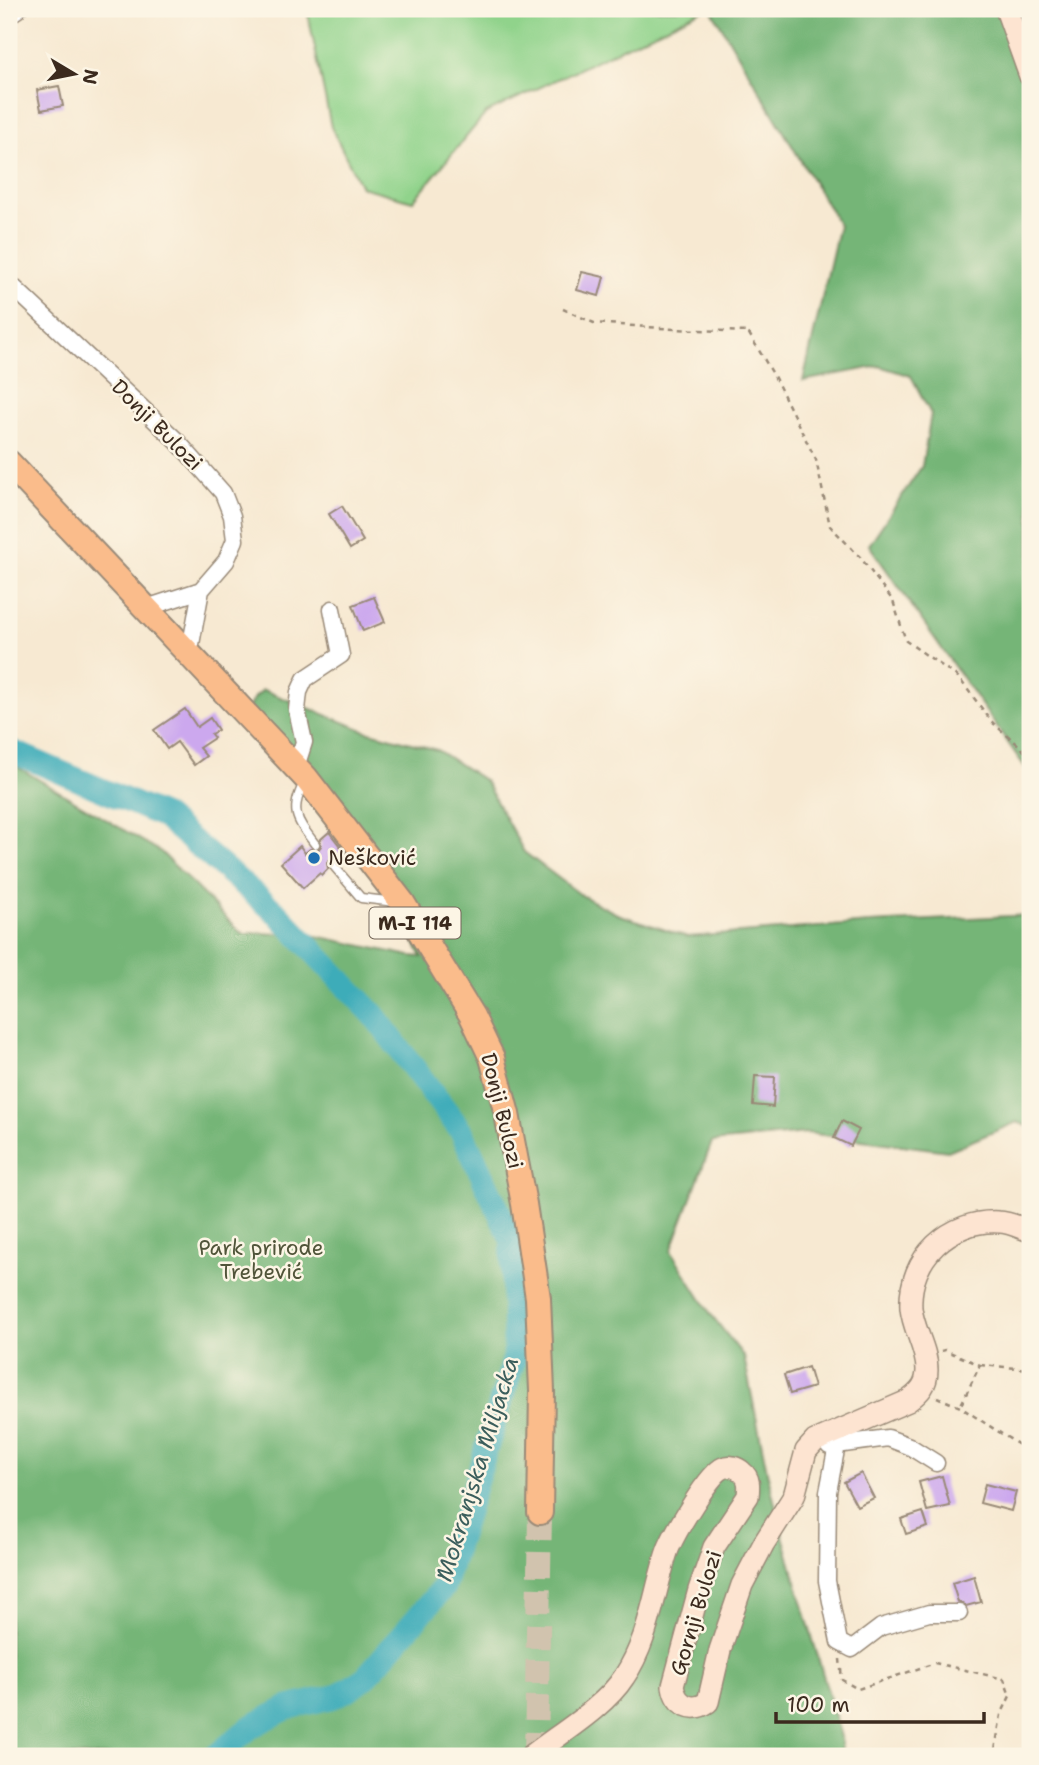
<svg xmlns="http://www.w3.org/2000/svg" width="1039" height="1765" viewBox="0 0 1039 1765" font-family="'Shantell Sans',sans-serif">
  <rect width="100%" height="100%" fill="#fcf5e5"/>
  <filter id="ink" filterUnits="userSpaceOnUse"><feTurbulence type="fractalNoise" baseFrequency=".0143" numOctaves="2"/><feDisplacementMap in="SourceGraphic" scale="14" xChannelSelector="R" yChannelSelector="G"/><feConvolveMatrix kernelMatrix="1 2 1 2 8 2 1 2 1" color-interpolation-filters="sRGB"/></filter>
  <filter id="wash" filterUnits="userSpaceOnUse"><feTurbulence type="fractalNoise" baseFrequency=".00686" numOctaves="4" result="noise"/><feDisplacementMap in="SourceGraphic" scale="28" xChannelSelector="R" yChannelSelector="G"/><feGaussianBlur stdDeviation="1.57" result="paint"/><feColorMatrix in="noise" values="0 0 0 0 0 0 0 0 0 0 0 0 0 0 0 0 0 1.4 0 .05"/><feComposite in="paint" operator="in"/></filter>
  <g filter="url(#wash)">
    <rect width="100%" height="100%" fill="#f7e9d2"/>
    <path fill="#90d38b" stroke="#667e54" stroke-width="2" d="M 307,9 L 704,9 L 486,113 L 413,201 L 361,187 L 331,127 Z"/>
    <path fill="#74b577" stroke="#58704a" stroke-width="2" d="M 711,9 L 1030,9 L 1030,774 L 869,545 L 922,466 L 931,414 L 911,376 L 879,366 L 803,381 L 839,225 Z
      M 263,690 L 366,731 L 437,750 L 485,781 L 524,852 L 581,895 L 617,914 L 687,937 L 870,923 L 1030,915 L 1030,1127 L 1017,1122 L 948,1151 L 807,1133 L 712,1142 L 671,1251 L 710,1313 L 744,1357 L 768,1476 L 783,1536 L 841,1737 L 842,1756 L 9,1756 L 9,762 L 161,852 L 241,933 L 307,934 L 410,956 L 422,957 L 386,883 L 241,719 L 255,697 Z"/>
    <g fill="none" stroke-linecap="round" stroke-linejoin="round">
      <path stroke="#3cacb9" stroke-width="24" d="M 9,750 L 163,816 L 279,915 L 373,1014 L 462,1132 L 512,1240 L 515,1356 L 443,1588 L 366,1677 L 349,1689 L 333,1697 L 287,1708 L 252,1726 L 216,1756"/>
    </g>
    <g id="blocks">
      <path fill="#cca8ee" d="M 59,86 L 63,106 L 41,110 L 37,90 Z
        M 582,272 L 604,277 L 599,296 L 577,290 Z
        M 342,506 L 363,541 L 350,549 L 329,514 Z
        M 374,597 L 385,622 L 363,631 L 353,605 Z
        M 185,709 L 197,727 L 210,718 L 218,730 L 211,734 L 214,738 L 199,748 L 206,756 L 194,765 L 177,742 L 167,749 L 154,730 Z
        M 329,832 L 346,854 L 338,861 L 329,860 L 327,863 L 328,869 L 322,875 L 320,873 L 303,888 L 281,863 L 300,846 L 305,853 L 310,849 L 318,850 L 321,846 L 320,840 Z
        M 755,1076 L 775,1077 L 773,1107 L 753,1105 Z
        M 842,1121 L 859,1130 L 851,1146 L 834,1138 Z
        M 808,1367 L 814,1387 L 790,1394 L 784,1375 Z
        M 861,1473 L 874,1498 L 857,1506 L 844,1482 Z
        M 942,1476 L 950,1506 L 927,1511 L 919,1482 Z
        M 985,1484 L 1016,1492 L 1011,1511 L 980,1503 Z
        M 923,1512 L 928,1527 L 906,1534 L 901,1519 Z
        M 974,1576 L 981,1602 L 966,1606 L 958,1602 L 952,1583 Z"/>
    </g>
  </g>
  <g filter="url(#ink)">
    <use href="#blocks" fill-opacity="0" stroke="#998a78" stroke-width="2"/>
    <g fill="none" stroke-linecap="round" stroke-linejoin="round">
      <path stroke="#d1c3ae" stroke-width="24" stroke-dasharray="24 12" stroke-linecap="butt" d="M 536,1756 L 540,1512"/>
      <defs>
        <path id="lane" d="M 305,781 C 289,811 296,819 315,844
          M 333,865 L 361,898 L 395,902"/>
        <path id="street" d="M 9,15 L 18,9
          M 9,283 L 177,441 L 223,493 L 232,516 L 235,540 L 226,561 L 201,590 L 189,655
          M 146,608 L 201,590
          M 296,767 L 304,742 L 297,710 L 299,692 L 305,679 L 341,655 L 332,609
          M 837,1445 L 828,1492 L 827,1581 L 839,1642 L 852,1649 L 881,1627 L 929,1613 L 959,1613
          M 829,1446 L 888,1438 L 909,1446 L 936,1463"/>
        <path id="secondary" d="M 1006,9 L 1030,76
          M 531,1756 C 559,1734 605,1707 624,1677 C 644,1648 651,1611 660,1577 C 663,1567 665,1556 669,1547 C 676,1531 709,1474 723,1468 C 729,1465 737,1467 742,1472 C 750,1478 749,1487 748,1496 L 714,1547 L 699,1590 L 673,1686 C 676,1705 692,1713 708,1702 L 720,1650 L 742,1585 L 764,1543 L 794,1496 L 806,1451 L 815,1441 L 908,1401 C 920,1392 927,1385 927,1370 C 927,1349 913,1329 911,1308 C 908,1258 950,1219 999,1222 C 1009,1222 1021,1228 1030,1231"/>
        <path id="primary" d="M 9,463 L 306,778 L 402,902 L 472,1016 L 492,1058 L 507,1114 L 524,1204 L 538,1298 L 542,1391 L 540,1512"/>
      </defs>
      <use href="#lane" stroke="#998a78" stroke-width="11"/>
      <use href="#street" stroke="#998a78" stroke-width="19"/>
      <use href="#secondary" stroke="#998a78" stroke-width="24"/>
      <use href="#primary" stroke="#998a78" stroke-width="28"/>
      <path stroke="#998a78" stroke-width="2.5" stroke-dasharray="5 5" stroke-linecap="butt" d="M 563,309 L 594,323 L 674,329 L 748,332 L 773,374 L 816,460 L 830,526 L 860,557 L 893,601 L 906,641 L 958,677 L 993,723 L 1021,747 L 1030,760
        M 941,1351 L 945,1350 L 980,1365 L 960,1407
        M 980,1365 L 1030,1369
        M 937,1397 L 960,1407 L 1030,1452
        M 840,1659 L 842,1680 L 858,1689 L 935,1663 L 1004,1679 L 1010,1696 L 1001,1715 L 994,1756"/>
      <use href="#lane" stroke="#fff" stroke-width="8"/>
      <use href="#street" stroke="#fff" stroke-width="16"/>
      <use href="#secondary" stroke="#fde4d1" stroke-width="21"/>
      <use href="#primary" stroke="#fabc8b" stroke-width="24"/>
    </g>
  </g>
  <circle fill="#1f6fb2" stroke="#fcf5e5" stroke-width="2.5" cx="314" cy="858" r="7"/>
  <g text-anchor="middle" stroke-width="5" stroke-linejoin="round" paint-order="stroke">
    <rect fill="#fcf5e5" stroke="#75675a" stroke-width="2" x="369.5" y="907.5" width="91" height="31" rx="5"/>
    <g font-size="19" font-weight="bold" fill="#3b2a1e">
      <text x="415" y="930">M-I 114</text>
    </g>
    <g font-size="21" fill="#3b2a1e" stroke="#fcf5e5">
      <text transform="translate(157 425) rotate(45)" y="7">Donji Bulozi</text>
      <text transform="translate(502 1111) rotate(76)" y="7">Donji Bulozi</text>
      <text transform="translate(696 1613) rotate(-73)" y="7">Gornji Bulozi</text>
    </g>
    <g font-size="21" fill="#3b2a1e" stroke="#fcf5e5" text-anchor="start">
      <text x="328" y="865">Nešković</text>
    </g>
    <g font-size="21" fill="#505439" stroke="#fcf5e5">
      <text x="261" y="1255">Park prirode<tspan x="261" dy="24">Trebević</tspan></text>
    </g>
    <g font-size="23" font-style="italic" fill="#3b5e5c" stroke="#fcf5e5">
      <text transform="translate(477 1469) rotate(-73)" y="8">Mokranjska Miljacka</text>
    </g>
  </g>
  <rect width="1039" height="1765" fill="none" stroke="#fcf5e5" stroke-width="35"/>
  <g transform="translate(74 74) rotate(100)" stroke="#fcf5e5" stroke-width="5" paint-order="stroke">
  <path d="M0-5L12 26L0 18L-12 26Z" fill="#3b2a1e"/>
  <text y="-10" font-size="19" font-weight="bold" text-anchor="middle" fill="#3b2a1e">N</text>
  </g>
  <path d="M776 1712v10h208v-10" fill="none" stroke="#3b2a1e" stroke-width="3.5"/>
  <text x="787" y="1712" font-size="21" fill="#3b2a1e" stroke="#fcf5e5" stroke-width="5" paint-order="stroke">100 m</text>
</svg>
